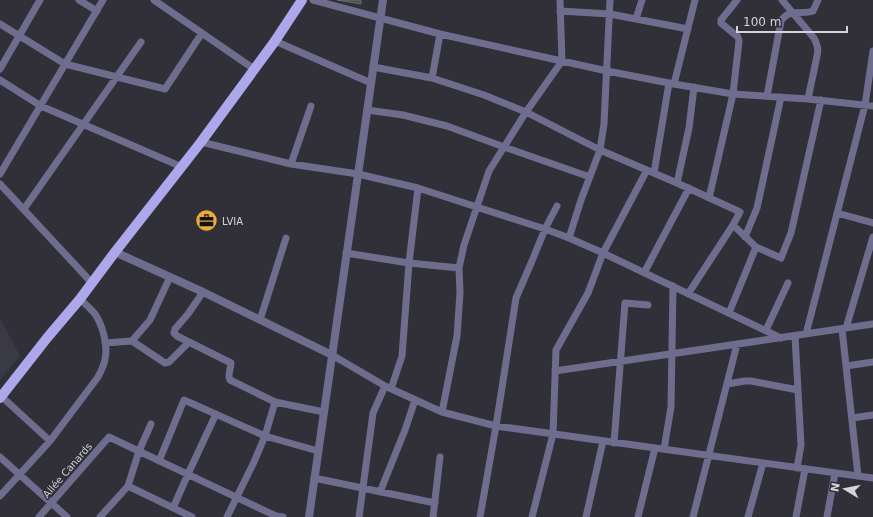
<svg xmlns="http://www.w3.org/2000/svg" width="873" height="517" viewBox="0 0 873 517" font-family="'DejaVu Sans',sans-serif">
  <rect width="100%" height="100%" fill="#313038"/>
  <path fill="#3a3a47" d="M 0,318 L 20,356 L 0,380 Z"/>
  <path fill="#515159" stroke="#6b6b74" d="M 337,0 L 361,0 L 361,4 Z"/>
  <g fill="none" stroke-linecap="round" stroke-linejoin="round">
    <path stroke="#6f6d8e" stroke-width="7" d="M 79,0 L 97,11
      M 154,0 L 254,69
      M 313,0 L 440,34 L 607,71 L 674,84 L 733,94 L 808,99 L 873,106
      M 782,0 L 814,38 C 817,44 819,49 817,56 L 808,99
      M 560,11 L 610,14 L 688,29
      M 636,19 L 642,0
      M 0,24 L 65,64 L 165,89 L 202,33
      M 275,41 L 371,83
      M 373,67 L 432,78 L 484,95 L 526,112 L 600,150 L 677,183 L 740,212 L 733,225 L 688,294
      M 0,69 L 40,0
      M 432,78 L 440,34
      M 0,80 L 41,106 L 182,167
      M 674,84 L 695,0
      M 767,96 L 781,21 C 789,8 802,15 813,11 L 818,0
      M 367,110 L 403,115 L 447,126 L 504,147 L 590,177
      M 201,142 L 291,164 L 358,174 L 418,188 L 545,229 L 569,238 L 603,253 L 781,338
      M 291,164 L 311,106
      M 654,173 L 669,83
      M 0,174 L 103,0
      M 677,183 L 689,128 L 694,87
      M 0,184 L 92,283
      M 709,198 L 733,94 L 739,41 L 738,37 L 721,23 L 721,20 L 737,0
      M 24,209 L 141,42
      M 837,213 L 873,223
      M 733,225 L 756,247 L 781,258 L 791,233 L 821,100
      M 745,237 L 757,208 L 781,97
      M 569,238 L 581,200 L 600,150 L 604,124 L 610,0
      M 346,253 L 409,263 L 459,268
      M 644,273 L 689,188
      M 170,277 L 150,320 L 132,341 L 165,363 L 169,362 L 189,342
      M 203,292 L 188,314 L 175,329 L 174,333 L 177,336 L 231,363 C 231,369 227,375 230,380 L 275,402 L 324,412
      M 729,313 L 756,247
      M 260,320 L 286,238
      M 846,328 L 873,237
      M 842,329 L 858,476
      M 766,330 L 788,283
      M 806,334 L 865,105 L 873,51
      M 795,336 L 801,445 L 797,468
      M 105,343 L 132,341
      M 332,355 L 385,386 L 442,412 L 496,426 L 873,478
      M 846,366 L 873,362
      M 555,371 L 873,324
      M 727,384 L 745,381 L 751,381 L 798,390
      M 391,389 L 402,356 L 409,263 L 418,188
      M 1,396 L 50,441
      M 442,412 L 457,336 L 460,293 L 459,268 L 464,245 L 489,171 L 504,147 L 526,112 L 562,61 L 560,0
      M 852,418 L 873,415
      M 614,443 L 625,303 L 648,305
      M 664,449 L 671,407 L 673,286
      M 0,457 L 67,517
      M 159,461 L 184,400 L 265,436 L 318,451
      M 314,478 L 435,503
      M 128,486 L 192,517
      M 380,492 L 405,430 L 415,400
      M 0,496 L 50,441 L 98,377 C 101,371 104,366 105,359 C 108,346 103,326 95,314 C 91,309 85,304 80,299
      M 173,508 L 188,474 L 216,414
      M 39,517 L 109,437 L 276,516 L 283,517
      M 100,517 L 128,486 L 139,451 L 151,424
      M 227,517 L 254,462 L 265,436 L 275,402
      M 359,517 L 373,413 L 385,386
      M 433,517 L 440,457
      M 480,517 L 496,426 L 516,298 L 532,261 L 545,229 L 557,206
      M 532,517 L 553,434 L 556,350 L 588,293 L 603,253 L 647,170
      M 586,517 L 603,441
      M 638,517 L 655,448
      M 693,517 L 737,344
      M 748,517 L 763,463
      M 796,517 L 805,469
      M 827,517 L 835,473"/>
    <path stroke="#6f6d8e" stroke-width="8" d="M 115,252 L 203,292 L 332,355
      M 309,517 L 383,0"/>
    <path stroke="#aca8eb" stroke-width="10" d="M 0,398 L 47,338 L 80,299 L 115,252 L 201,142 L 275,41 L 302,0"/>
  </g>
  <defs>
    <symbol id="office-disc" viewBox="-11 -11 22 22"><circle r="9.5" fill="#ebaa39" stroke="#313038"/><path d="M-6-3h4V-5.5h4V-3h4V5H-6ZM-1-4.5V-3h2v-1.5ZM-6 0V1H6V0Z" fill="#111"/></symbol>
  </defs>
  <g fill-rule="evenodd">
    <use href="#office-disc" x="194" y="208" width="25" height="25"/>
  </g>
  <g text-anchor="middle" stroke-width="3" stroke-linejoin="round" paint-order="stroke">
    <g font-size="10" fill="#d3d3d8" stroke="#313038" text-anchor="start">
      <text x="222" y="225">LVIA</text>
    </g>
    <g font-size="10" fill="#d3d3d8" stroke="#313038">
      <text transform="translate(67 470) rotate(-49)" y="4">Allée Canards</text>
    </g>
  </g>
  <g transform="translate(845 489) rotate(280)" stroke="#313038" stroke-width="3" paint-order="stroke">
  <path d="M0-3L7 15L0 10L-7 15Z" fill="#d3d3d8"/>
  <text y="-6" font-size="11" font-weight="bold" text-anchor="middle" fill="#d3d3d8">N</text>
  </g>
  <path d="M737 26v6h110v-6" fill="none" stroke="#d3d3d8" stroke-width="2"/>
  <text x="743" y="26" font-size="12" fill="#d3d3d8" stroke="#313038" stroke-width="3" paint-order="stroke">100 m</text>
</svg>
